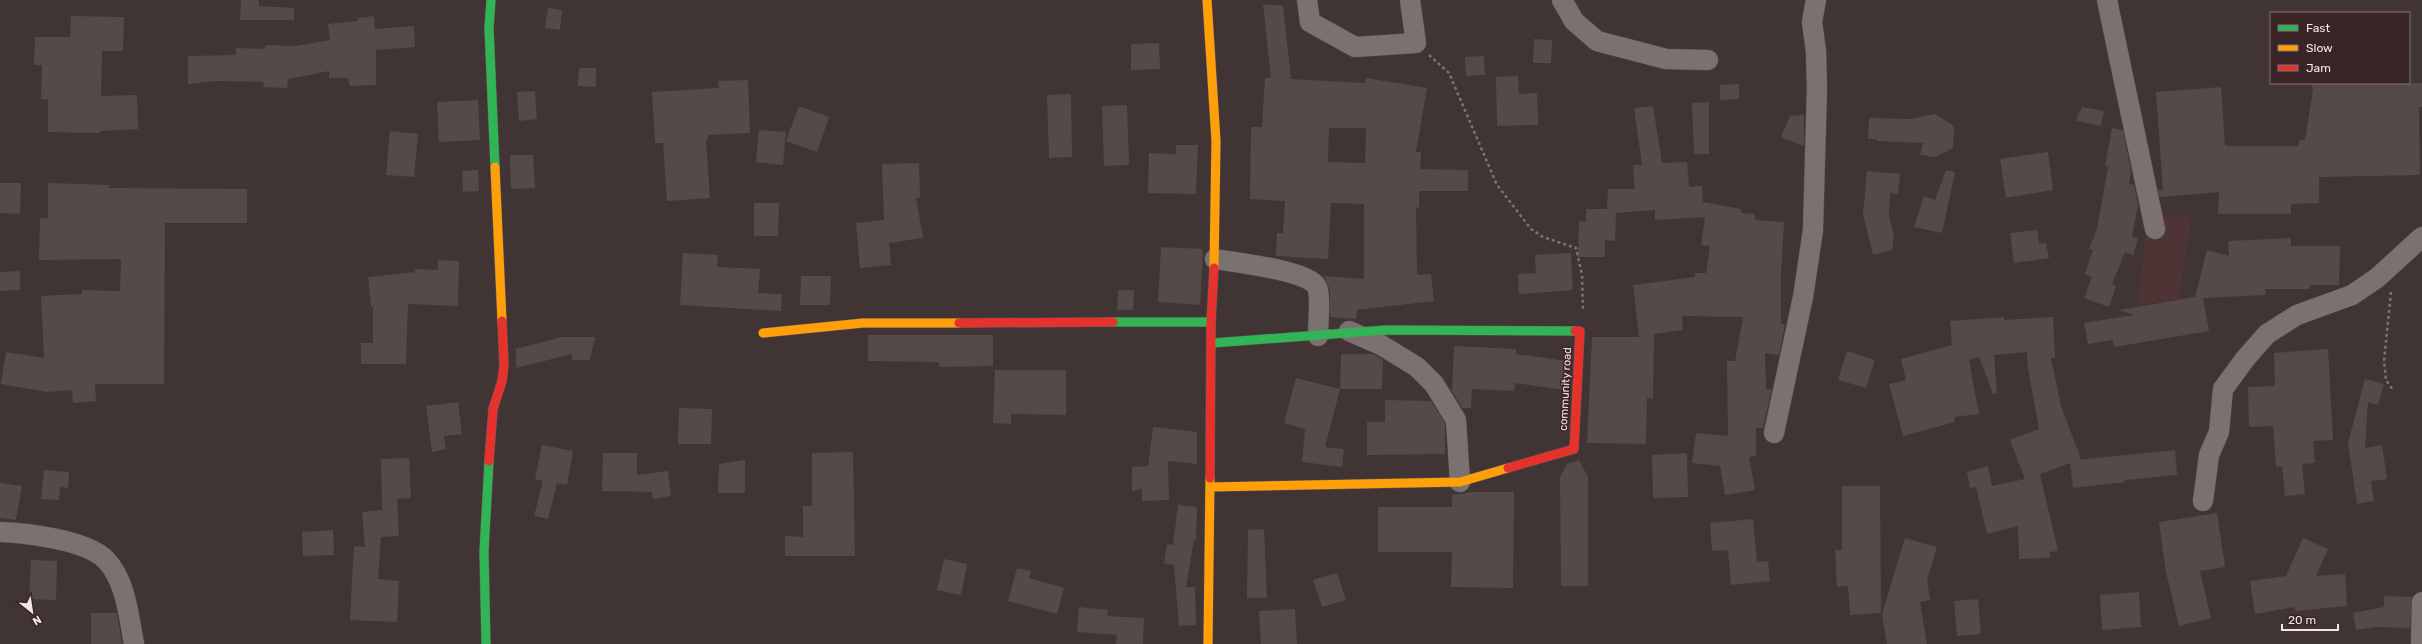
<svg xmlns="http://www.w3.org/2000/svg" width="2422" height="644" viewBox="0 0 2422 644" font-family="Rubik,sans-serif">
  <rect width="100%" height="100%" fill="#403434"/>
  <path fill="#4f3435" d="M 2148,212 L 2191,218 L 2179,299 L 2138,305 Z"/>
  <path fill="#554a4a" fill-rule="evenodd" d="M 241,0 L 259,0 L 259,6 L 294,8 L 294,20 L 240,20 Z
    M 1263,4 L 1283,6 L 1291,79 L 1365,83 L 1366,78 L 1427,88 L 1416,152 L 1421,152 L 1420,169 L 1468,170 L 1468,191 L 1419,191 L 1419,208 L 1416,207 L 1417,275 L 1431,274 L 1434,301 L 1357,310 L 1356,319 L 1330,317 L 1330,290 L 1324,276 L 1364,279 L 1364,204 L 1331,203 L 1328,259 L 1276,256 L 1277,233 L 1283,233 L 1285,201 L 1250,199 L 1251,127 L 1262,127 L 1265,78 L 1271,78 ZM 1329,128 L 1366,128 L 1365,163 L 1328,162 Z
    M 548,8 L 562,10 L 560,30 L 545,28 Z
    M 71,16 L 124,17 L 123,51 L 102,51 L 101,96 L 137,95 L 138,129 L 100,131 L 100,133 L 48,132 L 48,99 L 41,99 L 42,65 L 34,65 L 35,37 L 70,37 Z
    M 374,16 L 375,29 L 414,26 L 415,47 L 376,50 L 376,85 L 350,86 L 348,78 L 329,78 L 329,71 L 288,79 L 287,88 L 263,87 L 264,82 L 216,81 L 188,84 L 188,56 L 236,55 L 236,48 L 265,49 L 265,45 L 296,46 L 330,40 L 328,24 L 358,21 L 358,18 Z
    M 1534,39 L 1552,40 L 1551,63 L 1533,63 Z
    M 1159,43 L 1160,69 L 1131,70 L 1131,44 Z
    M 1484,56 L 1485,75 L 1466,76 L 1465,57 Z
    M 579,68 L 596,68 L 596,87 L 578,86 Z
    M 1518,76 L 1519,94 L 1537,93 L 1538,125 L 1497,126 L 1496,77 Z
    M 748,80 L 750,133 L 708,135 L 708,140 L 706,140 L 710,198 L 667,201 L 663,143 L 655,143 L 652,92 L 719,88 L 718,81 Z
    M 2312,83 L 2422,83 L 2422,107 L 2419,107 L 2420,175 L 2319,177 L 2319,203 L 2291,204 L 2291,214 L 2218,214 L 2219,192 L 2160,197 L 2158,190 L 2163,190 L 2156,92 L 2221,87 L 2225,146 L 2299,146 L 2299,140 L 2305,140 L 2313,90 Z
    M 1739,84 L 1739,99 L 1720,100 L 1720,85 Z
    M 535,91 L 537,119 L 519,121 L 517,92 Z
    M 1071,94 L 1072,157 L 1049,158 L 1047,95 Z
    M 478,100 L 480,140 L 439,142 L 437,102 Z
    M 1709,102 L 1709,154 L 1694,154 L 1692,103 Z
    M 1127,105 L 1129,165 L 1104,166 L 1102,106 Z
    M 799,106 L 829,117 L 817,152 L 786,141 Z
    M 1653,106 L 1662,163 L 1687,162 L 1689,187 L 1702,186 L 1703,202 L 1741,209 L 1741,213 L 1755,214 L 1755,220 L 1784,222 L 1781,274 L 1781,324 L 1785,324 L 1779,355 L 1765,353 L 1766,389 L 1771,389 L 1771,392 L 1763,428 L 1756,428 L 1756,456 L 1749,457 L 1755,490 L 1725,495 L 1720,466 L 1692,463 L 1696,433 L 1728,436 L 1727,361 L 1735,361 L 1743,317 L 1682,316 L 1683,330 L 1654,334 L 1653,399 L 1647,398 L 1646,444 L 1587,443 L 1592,337 L 1639,337 L 1633,285 L 1695,277 L 1695,273 L 1706,273 L 1710,246 L 1701,245 L 1705,217 L 1655,220 L 1655,210 L 1616,213 L 1615,241 L 1605,240 L 1605,257 L 1578,257 L 1579,221 L 1586,222 L 1586,209 L 1607,209 L 1608,189 L 1635,189 L 1633,165 L 1642,165 L 1634,108 Z
    M 2082,107 L 2104,111 L 2101,126 L 2076,121 Z
    M 1935,114 L 1954,126 L 1953,148 L 1935,157 L 1920,155 L 1923,143 L 1877,141 L 1877,139 L 1868,139 L 1869,118 L 1910,119 Z
    M 1804,115 L 1804,146 L 1781,137 L 1790,116 Z
    M 2112,128 L 2123,130 L 2131,171 L 2129,184 L 2134,185 L 2138,205 L 2132,237 L 2138,239 L 2133,255 L 2125,252 L 2112,284 L 2116,286 L 2109,307 L 2084,298 L 2092,277 L 2085,274 L 2093,250 L 2089,249 L 2097,229 L 2108,167 L 2105,166 Z
    M 759,130 L 786,132 L 783,165 L 756,162 Z
    M 390,131 L 418,134 L 414,177 L 386,175 Z
    M 1176,145 L 1198,145 L 1196,194 L 1148,193 L 1149,153 L 1176,154 Z
    M 2048,152 L 2053,190 L 2006,198 L 2000,159 Z
    M 510,155 L 533,155 L 535,188 L 511,189 Z
    M 919,163 L 920,198 L 916,198 L 923,238 L 889,243 L 891,265 L 860,268 L 856,223 L 884,220 L 882,164 Z
    M 478,170 L 479,191 L 463,192 L 462,171 Z
    M 1946,170 L 1955,172 L 1942,233 L 1914,227 L 1924,196 L 1935,200 Z
    M 1867,171 L 1900,174 L 1898,194 L 1890,193 L 1889,215 L 1894,236 L 1892,250 L 1873,255 L 1863,214 Z
    M 0,183 L 21,183 L 20,214 L 0,213 Z
    M 48,183 L 109,185 L 109,188 L 247,189 L 247,223 L 165,223 L 164,384 L 95,384 L 96,401 L 73,403 L 72,390 L 48,392 L 1,384 L 6,352 L 44,358 L 41,296 L 82,294 L 82,290 L 120,291 L 121,259 L 39,260 L 40,218 L 48,218 Z
    M 754,203 L 779,203 L 778,236 L 754,236 Z
    M 2037,230 L 2039,244 L 2046,243 L 2049,258 L 2014,263 L 2010,233 Z
    M 2291,238 L 2291,246 L 2340,246 L 2339,285 L 2310,285 L 2310,289 L 2265,289 L 2266,295 L 2203,298 L 2209,331 L 2114,347 L 2113,340 L 2088,344 L 2084,323 L 2134,315 L 2119,310 L 2195,297 L 2207,250 L 2229,256 L 2228,241 Z
    M 1161,247 L 1203,249 L 1200,305 L 1158,302 Z
    M 683,253 L 718,255 L 717,267 L 760,269 L 758,293 L 782,294 L 781,311 L 680,305 Z
    M 1571,253 L 1573,290 L 1519,294 L 1518,274 L 1536,273 L 1535,255 Z
    M 438,260 L 459,261 L 458,306 L 408,304 L 406,364 L 361,364 L 361,343 L 373,343 L 373,307 L 371,307 L 368,277 L 415,272 L 415,269 L 438,270 Z
    M 20,271 L 20,290 L 0,291 L 0,272 Z
    M 801,276 L 831,276 L 830,305 L 800,305 Z
    M 1118,290 L 1134,290 L 1133,310 L 1117,310 Z
    M 2004,317 L 2004,320 L 2053,317 L 2055,358 L 2051,358 L 2061,406 L 2081,459 L 2077,460 L 2175,450 L 2177,475 L 2125,480 L 2125,482 L 2073,488 L 2070,463 L 2040,474 L 2058,551 L 2050,552 L 2050,558 L 2019,559 L 2018,526 L 1987,534 L 1976,487 L 1970,488 L 1967,472 L 1988,466 L 1992,486 L 2025,479 L 2010,440 L 2039,429 L 2028,368 L 2027,352 L 1994,355 L 1997,393 L 1993,394 L 1979,357 L 1969,360 L 1979,414 L 1954,417 L 1955,422 L 1903,436 L 1889,384 L 1906,380 L 1901,359 L 1952,345 L 1950,321 Z
    M 868,335 L 993,335 L 993,366 L 939,367 L 939,362 L 868,361 Z
    M 562,337 L 595,337 L 590,360 L 572,360 L 572,354 L 516,368 L 516,349 Z
    M 1454,346 L 1516,349 L 1516,354 L 1566,361 L 1564,390 L 1515,383 L 1514,391 L 1472,389 L 1471,408 L 1462,408 L 1452,391 Z
    M 2328,349 L 2333,440 L 2313,441 L 2315,463 L 2302,464 L 2305,494 L 2285,496 L 2282,466 L 2276,467 L 2273,426 L 2249,427 L 2248,387 L 2275,386 L 2274,353 Z
    M 1847,351 L 1875,360 L 1866,388 L 1838,380 Z
    M 1341,354 L 1373,354 L 1383,360 L 1382,389 L 1340,389 Z
    M 995,370 L 1066,370 L 1066,415 L 1011,414 L 1011,424 L 993,423 Z
    M 1296,378 L 1340,389 L 1325,447 L 1344,449 L 1342,467 L 1302,462 L 1305,429 L 1284,423 Z
    M 2365,379 L 2384,384 L 2378,405 L 2368,402 L 2365,448 L 2382,445 L 2387,479 L 2371,481 L 2374,501 L 2357,504 L 2348,443 Z
    M 1385,400 L 1431,401 L 1445,423 L 1445,454 L 1367,455 L 1367,422 L 1385,422 Z
    M 458,402 L 462,434 L 444,436 L 446,449 L 432,452 L 426,406 Z
    M 679,408 L 712,409 L 711,444 L 678,444 Z
    M 1153,427 L 1197,432 L 1197,464 L 1168,461 L 1169,500 L 1142,501 L 1142,488 L 1132,492 L 1132,467 L 1148,466 Z
    M 542,445 L 573,451 L 567,485 L 557,483 L 548,519 L 534,516 L 543,481 L 535,479 Z
    M 853,452 L 855,556 L 785,556 L 785,536 L 803,537 L 803,506 L 812,506 L 812,453 Z
    M 603,453 L 637,453 L 637,475 L 668,471 L 671,496 L 653,499 L 652,492 L 602,491 Z
    M 1687,453 L 1688,497 L 1653,498 L 1652,455 Z
    M 409,458 L 411,498 L 397,499 L 399,536 L 381,537 L 378,579 L 399,581 L 397,622 L 350,620 L 354,546 L 365,547 L 362,512 L 382,510 L 381,459 Z
    M 745,460 L 745,493 L 718,493 L 719,464 Z
    M 1579,460 L 1588,477 L 1588,586 L 1561,586 L 1560,477 L 1567,464 Z
    M 44,470 L 69,472 L 68,488 L 60,487 L 59,500 L 41,499 Z
    M 0,483 L 22,486 L 16,520 L 0,518 Z
    M 1842,486 L 1880,486 L 1881,613 L 1850,615 L 1848,586 L 1837,587 L 1835,550 L 1842,550 Z
    M 1472,492 L 1514,492 L 1513,588 L 1451,587 L 1452,552 L 1378,552 L 1378,507 L 1452,507 L 1452,495 Z
    M 1178,505 L 1197,507 L 1196,540 L 1194,539 L 1186,587 L 1195,587 L 1196,625 L 1179,626 L 1174,565 L 1164,563 L 1167,544 L 1173,545 Z
    M 2217,513 L 2225,567 L 2200,571 L 2211,618 L 2179,626 L 2166,572 L 2159,522 Z
    M 1753,519 L 1757,562 L 1768,561 L 1770,581 L 1731,585 L 1728,550 L 1712,551 L 1710,523 Z
    M 1264,529 L 1267,598 L 1247,598 L 1248,530 Z
    M 333,530 L 334,555 L 303,556 L 302,532 Z
    M 1905,538 L 1937,547 L 1927,580 L 1930,600 L 1920,602 L 1927,644 L 1887,644 L 1882,614 Z
    M 2303,538 L 2328,549 L 2316,576 L 2345,574 L 2347,606 L 2295,611 L 2295,607 L 2255,614 L 2250,581 L 2286,576 Z
    M 944,559 L 967,564 L 961,595 L 937,590 Z
    M 31,560 L 57,561 L 56,600 L 29,599 Z
    M 1017,568 L 1031,571 L 1029,578 L 1064,588 L 1057,614 L 1008,601 Z
    M 1337,573 L 1346,600 L 1322,607 L 1313,580 Z
    M 2139,592 L 2141,627 L 2102,630 L 2100,595 Z
    M 2384,596 L 2412,597 L 2410,628 L 2376,627 L 2356,630 L 2353,613 L 2384,607 Z
    M 1978,599 L 1981,634 L 1957,636 L 1954,601 Z
    M 1079,607 L 1108,610 L 1107,616 L 1144,618 L 1143,644 L 1116,644 L 1117,635 L 1077,632 Z
    M 1295,609 L 1297,644 L 1261,644 L 1259,611 Z
    M 91,613 L 117,613 L 122,644 L 91,644 Z"/>
  <g fill="none" stroke-linecap="round" stroke-linejoin="round">
    <defs>
      <path id="street" d="M 1307,0 L 1310,22 L 1355,47 L 1416,43 L 1410,0
        M 1562,0 L 1574,21 L 1597,41 L 1666,59 L 1708,60
        M 2107,0 L 2155,229
        M 1215,259 C 1233,262 1311,271 1317,287 C 1321,296 1318,324 1318,336
        M 1349,331 L 1381,345 L 1417,367 L 1434,384 L 1456,420 L 1460,482
        M 1774,433 L 1803,297 L 1813,230 L 1817,88 L 1816,51 L 1812,22 L 1816,0
        M 2203,501 L 2209,455 L 2219,432 L 2223,389 L 2245,359 L 2267,334 L 2297,315 L 2352,295 L 2377,278 L 2422,237
        M 0,532 C 27,533 87,540 106,560 C 126,581 129,617 134,644
        M 2421,644 L 2422,602"/>
      <path id="fast" d="M 491,0 L 489,28 L 495,167
        M 1113,322 L 1211,322
        M 1212,343 L 1386,330 L 1575,331
        M 486,644 L 484,551 L 489,461"/>
      <path id="slow" d="M 1207,0 L 1216,141 L 1214,268
        M 495,167 L 502,321
        M 763,333 L 863,323 L 959,323
        M 1210,487 L 1460,482 L 1508,468
        M 1208,644 L 1210,478"/>
      <path id="jam" d="M 959,323 L 1113,322
        M 489,461 L 493,409 L 502,381 L 504,365 L 502,321
        M 1508,468 L 1574,449 L 1580,331 L 1575,331
        M 1210,478 L 1211,322 L 1214,268"/>
    </defs>
    <use href="#street" stroke="#5c5252" stroke-width="21"/>
    <use href="#fast" stroke="#5c5252" stroke-width="10"/>
    <use href="#slow" stroke="#5c5252" stroke-width="10"/>
    <use href="#jam" stroke="#5c5252" stroke-width="10"/>
    <path stroke="#7c7374" stroke-width="2.5" stroke-dasharray="3 3" stroke-linecap="butt" d="M 1429,55 L 1449,73 L 1497,185 L 1531,229 L 1543,237 L 1576,248 L 1582,275 L 1583,311
      M 2391,292 L 2384,361 L 2386,380 L 2393,390"/>
    <use href="#street" stroke="#7c7171" stroke-width="20"/>
    <use href="#fast" stroke="#30b455" stroke-width="9"/>
    <use href="#slow" stroke="#ff9f0a" stroke-width="9"/>
    <use href="#jam" stroke="#e5322d" stroke-width="9"/>
  </g>
  <g text-anchor="middle" stroke-width="3" stroke-linejoin="round" paint-order="stroke">
    <g font-size="11" fill="#f4e5e5" stroke="#3a2526">
      <text transform="translate(1565 389) rotate(-87)" y="4">community road</text>
    </g>
  </g>
  <rect x="2270" y="12" width="140" height="72" fill="#3a2526" stroke="#847272"/>
  <rect x="2278" y="25" width="20" height="6" fill="#30b455" stroke="#847272"/>
  <text x="2306" y="32" font-size="12" fill="#f4e5e5">Fast</text>
  <rect x="2278" y="45" width="20" height="6" fill="#ff9f0a" stroke="#847272"/>
  <text x="2306" y="52" font-size="12" fill="#f4e5e5">Slow</text>
  <rect x="2278" y="65" width="20" height="6" fill="#e5322d" stroke="#847272"/>
  <text x="2306" y="72" font-size="12" fill="#f4e5e5">Jam</text>
  <g transform="translate(32 612) rotate(150)" stroke="#3a2526" stroke-width="3" paint-order="stroke">
  <path d="M0-3L7 15L0 10L-7 15Z" fill="#f4e5e5"/>
  <text y="-6" font-size="11" font-weight="bold" text-anchor="middle" fill="#f4e5e5">N</text>
  </g>
  <path d="M2282 624v6h56v-6" fill="none" stroke="#f4e5e5" stroke-width="2"/>
  <text x="2288" y="624" font-size="12" fill="#f4e5e5" stroke="#3a2526" stroke-width="3" paint-order="stroke">20 m</text>
</svg>
